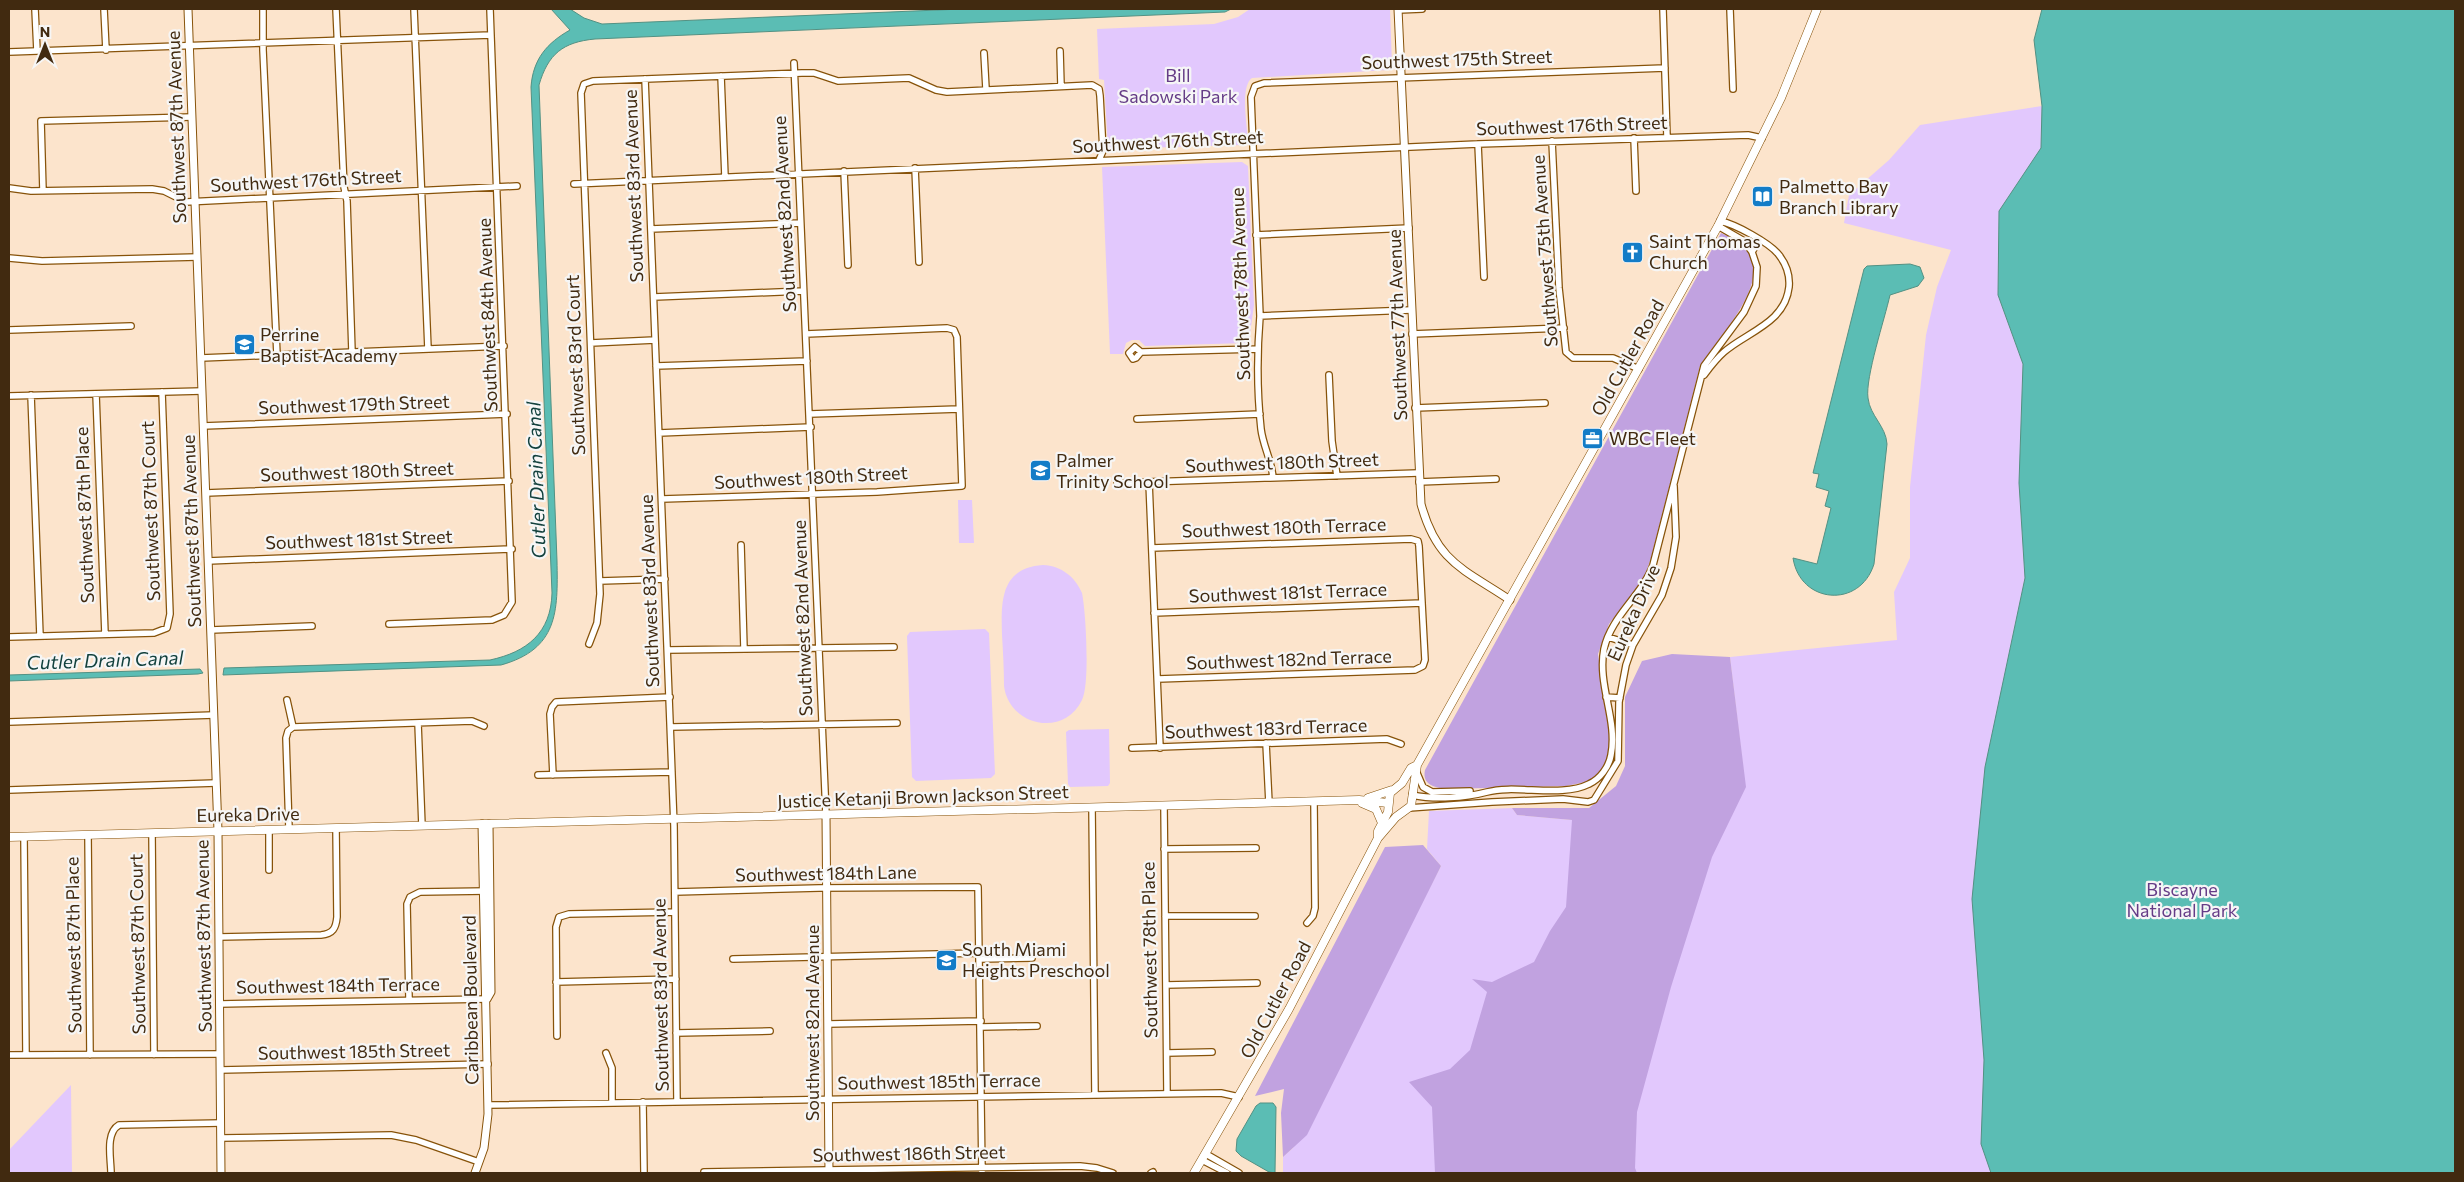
<svg xmlns="http://www.w3.org/2000/svg" width="2464" height="1182" viewBox="0 0 2464 1182" font-family="Commissioner,sans-serif">
  <rect width="100%" height="100%" fill="#fce4cc"/>
  <path fill="#e2c8fd" d="M 1250,9 L 1390,9 L 1392,65 L 1388,70 L 1252,78 C 1240,86 1247,125 1248,140 L 1243,145 L 1108,149 L 1104,80 L 1099,79 L 1097,29 L 1214,24 L 1238,17 Z
    M 2455,9 L 2455,1173 L 1283,1173 L 1283,1157 L 1293,1148 L 1441,866 L 1427,849 L 1429,811 L 1512,808 L 1517,815 L 1572,820 L 1572,830 L 1744,776 L 1730,657 L 1897,640 L 1894,592 L 1910,558 L 1910,487 L 1926,335 L 1937,287 L 1951,250 L 1844,223 L 1849,195 L 1889,160 L 1920,125 L 2042,106 L 2041,148 L 1999,211 L 1998,295 L 2023,364 L 2019,483 L 2025,578 L 2007,663 Z
    M 1242,162 L 1248,166 L 1254,305 L 1249,341 L 1247,343 L 1145,346 L 1139,340 L 1132,340 L 1126,343 L 1123,354 L 1110,354 L 1102,167 Z
    M 958,500 L 972,500 L 974,543 L 959,543 Z
    M 1043,565 C 1062,566 1075,577 1082,593 C 1086,612 1090,685 1082,700 C 1064,738 1009,726 1004,686 C 1004,669 1003,652 1002,635 C 1001,602 1000,568 1043,565 Z
    M 985,629 L 989,633 L 995,774 L 991,778 L 916,781 L 912,777 L 907,636 L 910,632 Z
    M 1109,729 L 1110,783 L 1108,786 L 1070,787 L 1068,784 L 1066,732 L 1069,730 Z
    M 71,1085 L 72,1173 L 9,1173 L 9,1150 Z"/>
  <path fill="#c1a2e0" d="M 1721,233 C 1727,236 1733,238 1738,241 C 1784,273 1717,337 1700,366 L 1651,558 L 1643,581 L 1609,624 L 1598,654 L 1611,744 L 1609,754 L 1605,765 L 1595,777 L 1586,782 L 1566,786 L 1444,789 C 1433,787 1422,784 1425,770 Z
    M 1672,654 L 1730,657 L 1746,787 L 1712,857 L 1671,987 L 1637,1112 L 1635,1168 L 1637,1173 L 1435,1173 L 1432,1107 L 1409,1082 L 1450,1069 L 1470,1050 L 1487,992 L 1472,979 L 1492,982 L 1534,962 L 1550,931 L 1566,907 L 1572,820 L 1517,815 L 1512,808 L 1589,808 L 1616,786 L 1625,766 L 1625,697 L 1642,661 Z
    M 1423,845 L 1441,866 L 1307,1135 L 1283,1157 L 1281,1113 L 1284,1089 L 1255,1096 L 1385,847 Z"/>
  <path fill="#5bbdb4" stroke="#539183" d="M 551,9 L 570,9 L 584,18 L 602,24 L 962,9 L 1231,9 L 1225,12 L 595,39 C 563,42 548,54 539,85 L 557,561 C 558,612 558,649 501,665 L 223,675 L 224,668 L 490,660 C 527,652 551,633 552,593 L 531,87 C 533,59 547,43 570,30 Z
    M 2042,9 L 2455,9 L 2455,1173 L 1991,1173 L 1981,1144 L 1984,1060 L 1972,899 L 1985,767 L 2025,578 L 2019,483 L 2023,364 L 1998,295 L 1999,211 L 2041,148 L 2042,106 L 2034,40 Z
    M 1910,264 L 1920,267 L 1924,278 L 1918,286 L 1890,295 C 1885,318 1865,378 1868,398 C 1870,416 1886,426 1887,444 L 1874,564 C 1860,609 1800,604 1793,558 L 1817,564 L 1831,508 L 1825,506 L 1829,491 L 1816,487 L 1819,474 L 1813,473 L 1864,269 L 1867,266 Z
    M 200,669 L 203,673 L 198,674 L 9,681 L 9,675 Z
    M 1260,1103 L 1273,1103 L 1276,1107 L 1275,1173 L 1269,1172 L 1241,1156 L 1236,1151 L 1237,1139 L 1256,1106 Z"/>
  <g fill="none" stroke-linecap="round" stroke-linejoin="round">
    <defs>
      <path id="minor" d="M 35,9 L 37,51
        M 104,9 L 106,50
        M 263,9 L 263,50 L 277,355
        M 336,9 L 344,187 L 347,201 L 352,352
        M 414,9 L 428,349
        M 1663,9 L 1667,137
        M 1730,9 L 1733,89
        M 1398,10 L 1422,9
        M 1060,51 L 1061,86
        M 9,52 L 491,35
        M 984,53 L 986,89
        M 794,63 L 826,815
        M 721,76 L 725,177
        M 645,79 L 674,826 L 677,1102
        M 1634,138 L 1636,191
        M 1552,141 L 1559,288 L 1566,352 L 1573,358 L 1613,358 L 1639,369
        M 1478,144 L 1484,277
        M 915,168 L 919,262
        M 844,171 L 848,265
        M 574,184 L 1478,144 L 1748,135 L 1762,138
        M 9,188 L 31,191 L 152,189 L 164,191 L 186,202 L 517,186
        M 43,191 L 41,121 L 192,117
        M 651,229 L 800,223
        M 1256,235 L 1409,228
        M 1752,252 L 1759,240
        M 9,258 L 42,261 L 197,257
        M 654,297 L 803,291
        M 1260,316 L 1411,310
        M 9,330 L 131,326
        M 1412,334 L 1564,328
        M 591,343 L 655,340
        M 1141,352 L 1136,358 L 1133,359 L 1129,353 L 1135,347 L 1141,352 L 1258,349
        M 201,358 L 504,346
        M 656,366 L 807,361
        M 1329,375 L 1332,441 L 1337,476
        M 1704,375 C 1710,367 1716,359 1724,352 C 1747,332 1785,323 1789,287 C 1790,276 1786,264 1779,255 C 1770,243 1735,224 1720,221
        M 96,394 L 105,634
        M 31,395 L 40,636
        M 9,396 L 202,391
        M 1415,408 L 1545,403
        M 810,414 L 959,409
        M 1137,419 L 1260,414
        M 203,426 L 507,414
        M 659,433 L 811,427
        M 1273,478 C 1272,461 1263,446 1261,429 C 1257,392 1257,353 1260,316 L 1251,97 L 1255,86 L 1264,83 L 1665,68
        M 1149,482 L 1160,748
        M 1419,482 L 1496,479
        M 1117,483 L 1418,473
        M 206,493 L 509,481
        M 662,499 L 877,492 L 962,486 L 957,337 L 954,330 L 947,328 L 806,334
        M 741,545 L 744,649
        M 1152,548 L 1411,539 L 1418,541 L 1419,546 L 1425,660 L 1423,666 L 1415,670 L 1158,679
        M 208,561 L 512,549
        M 600,581 L 665,579
        M 1154,613 L 1422,603
        M 389,624 L 492,620 L 504,615 L 512,602 L 490,9
        M 211,630 L 312,626
        M 9,637 L 154,633 L 167,628 L 170,614 L 162,392
        M 1608,637 L 1633,645
        M 589,644 L 597,623 L 600,594 L 581,93 L 584,84 L 593,81 L 802,73 L 814,73 L 838,81 L 909,78 L 936,90 L 947,92 L 1092,85 L 1099,89 L 1100,96 L 1103,151 L 1099,160
        M 668,650 L 894,647
        M 1606,697 L 1620,698
        M 287,700 L 293,727
        M 9,722 L 214,715
        M 418,723 L 422,826
        M 293,727 L 472,721 L 484,726
        M 671,727 L 897,723
        M 1266,743 L 1269,803
        M 1132,748 L 1387,739 L 1401,744
        M 1417,773 L 1423,787 L 1432,792 L 1470,791
        M 538,775 L 672,772
        M 553,775 L 550,714 L 552,707 L 556,702 L 670,697
        M 9,790 L 216,783
        M 1412,795 C 1435,800 1464,798 1487,792 C 1516,784 1561,798 1589,784 C 1600,779 1609,767 1611,755 C 1618,720 1597,685 1604,649 C 1611,616 1642,596 1653,565 L 1704,366 L 1744,312 L 1756,286 L 1757,267 L 1752,252 L 1744,241 L 1718,226
        M 1164,806 L 1167,1093
        M 1092,807 L 1095,1095
        M 1409,808 L 1492,802 L 1563,799 L 1588,802 L 1594,800 L 1618,761 L 1619,702 L 1626,665 L 1633,645 L 1662,595 L 1671,568 L 1676,537 L 1674,486
        M 289,829 L 286,738 L 288,731 L 293,727
        M 269,830 L 269,870
        M 152,833 L 154,1055
        M 88,835 L 90,1055
        M 24,837 L 26,1055
        M 1164,849 L 1256,848
        M 675,892 L 819,888 L 978,887 L 982,1173
        M 1165,916 L 1255,916
        M 1307,923 L 1313,916 L 1315,908 L 1314,802
        M 219,937 L 321,935 C 333,934 336,928 337,917 L 336,828
        M 733,959 L 979,953
        M 980,959 L 1032,958
        M 556,982 L 676,979
        M 1166,985 L 1257,983
        M 409,999 L 407,904 L 410,897 L 420,892 L 487,891
        M 220,1004 L 487,999
        M 828,1024 L 981,1021
        M 981,1027 L 1037,1026
        M 676,1033 L 770,1031
        M 557,1036 L 556,927 L 559,917 L 569,914 L 675,912
        M 606,1053 L 612,1068 L 612,1103
        M 1167,1053 L 1212,1052
        M 9,1055 L 220,1054
        M 220,1070 L 488,1064
        M 643,1102 L 644,1173
        M 488,1105 L 1221,1093 L 1239,1097
        M 221,1138 L 391,1135 L 416,1140 L 479,1162
        M 1206,1154 L 1239,1173
        M 1202,1160 L 1227,1173
        M 704,1172 L 1080,1166 L 1097,1168 L 1113,1173
        M 111,1173 C 111,1159 105,1133 119,1125 L 221,1123
        M 1151,1173 L 1153,1172"/>
      <path id="tertiary" d="M 188,9 L 218,831 L 221,1173
        M 1398,9 L 1421,504 C 1437,563 1464,569 1510,600
        M 826,815 L 829,1173
        M 487,999 L 491,992 L 489,824
        M 475,1173 L 484,1148 L 488,1114 L 482,824"/>
      <path id="secondary" d="M 1368,798 L 1392,790
        M 1362,803 L 1376,809 L 1382,823
        M 9,837 L 1359,800 L 1388,803
        M 1378,838 L 1396,817 L 1411,806 L 1417,765
        M 1194,1173 L 1289,1009 L 1378,838 L 1378,831 L 1388,812 L 1390,793 L 1402,783 L 1411,768 L 1417,765 L 1718,226 L 1781,98 L 1817,9"/>
    </defs>
    <use href="#minor" stroke="#87530a" stroke-width="8"/>
    <use href="#tertiary" stroke="#87530a" stroke-width="9"/>
    <use href="#secondary" stroke="#87530a" stroke-width="9"/>
    <use href="#minor" stroke="#fff" stroke-width="5.5"/>
    <use href="#tertiary" stroke="#fff" stroke-width="7"/>
    <use href="#secondary" stroke="#fff" stroke-width="8"/>
  </g>
  <defs>
    <symbol id="library-square" viewBox="-11 -11 22 22"><rect x="-9" y="-9" width="18" height="18" rx="4" fill="#137cc7" stroke="#f6f6f6"/><path d="M-6-4Q-3-5.5-.7-3.5V5Q-3 3-6 4ZM6-4Q3-5.5 .7-3.5V5Q3 3 6 4Z" fill="#fff"/></symbol>
    <symbol id="church-square" viewBox="-11 -11 22 22"><rect x="-9" y="-9" width="18" height="18" rx="4" fill="#137cc7" stroke="#f6f6f6"/><path d="M-1.2-6h2.4v3.5h3.3v2.4h-3.3V6h-2.4V-.1h-3.3v-2.4h3.3Z" fill="#fff"/></symbol>
    <symbol id="school-square" viewBox="-11 -11 22 22"><rect x="-9" y="-9" width="18" height="18" rx="4" fill="#137cc7" stroke="#f6f6f6"/><path d="M0-5L7-2L0 1L-7-2ZM-4 1L0 2.5L4 1V4Q0 6-4 4Z" fill="#fff"/></symbol>
    <symbol id="office-square" viewBox="-11 -11 22 22"><rect x="-9" y="-9" width="18" height="18" rx="4" fill="#137cc7" stroke="#f6f6f6"/><path d="M-6-3h4V-5.5h4V-3h4V5H-6ZM-1-4.5V-3h2v-1.5ZM-6 0V1H6V0Z" fill="#fff"/></symbol>
  </defs>
  <g fill-rule="evenodd">
    <use href="#library-square" x="1750" y="184" width="25" height="25"/>
    <use href="#church-square" x="1620" y="240" width="25" height="25"/>
    <use href="#school-square" x="232" y="332" width="25" height="25"/>
    <use href="#office-square" x="1580" y="426" width="25" height="25"/>
    <use href="#school-square" x="1028" y="458" width="25" height="25"/>
    <use href="#school-square" x="934" y="948" width="25" height="25"/>
  </g>
  <g text-anchor="middle" stroke-width="4.5" stroke-linejoin="round" paint-order="stroke">
    <g font-size="18" fill="#412a10" stroke="#f6f6f6">
      <text transform="translate(1457 60) rotate(-2)" y="6">Southwest 175th Street</text>
      <text transform="translate(1572 126) rotate(-2)" y="6">Southwest 176th Street</text>
      <text transform="translate(177 127) rotate(-92)" y="6">Southwest 87th Avenue</text>
      <text transform="translate(1168 142) rotate(-3)" y="6">Southwest 176th Street</text>
      <text transform="translate(306 181) rotate(-3)" y="6">Southwest 176th Street</text>
      <text transform="translate(634 186) rotate(-92)" y="6">Southwest 83rd Avenue</text>
      <text transform="translate(785 214) rotate(-93)" y="6">Southwest 82nd Avenue</text>
      <text transform="translate(1545 251) rotate(-94)" y="6">Southwest 75th Avenue</text>
      <text transform="translate(1241 284) rotate(-92)" y="6">Southwest 78th Avenue</text>
      <text transform="translate(488 315) rotate(-92)" y="6">Southwest 84th Avenue</text>
      <text transform="translate(1398 325) rotate(-92)" y="6">Southwest 77th Avenue</text>
      <text transform="translate(1628 358) rotate(-61)" y="6">Old Cutler Road</text>
      <text transform="translate(576 365) rotate(-92)" y="6">Southwest 83rd Court</text>
      <text transform="translate(354 405) rotate(-2)" y="6">Southwest 179th Street</text>
      <text transform="translate(1282 463) rotate(-2)" y="6">Southwest 180th Street</text>
      <text transform="translate(357 472) rotate(-2)" y="6">Southwest 180th Street</text>
      <text transform="translate(811 478) rotate(-3)" y="6">Southwest 180th Street</text>
      <text transform="translate(151 511) rotate(-92)" y="6">Southwest 87th Court</text>
      <text transform="translate(85 515) rotate(-92)" y="6">Southwest 87th Place</text>
      <text transform="translate(1284 528) rotate(-2)" y="6">Southwest 180th Terrace</text>
      <text transform="translate(192 531) rotate(-92)" y="6">Southwest 87th Avenue</text>
      <text transform="translate(359 540) rotate(-2)" y="6">Southwest 181st Street</text>
      <text transform="translate(650 591) rotate(-92)" y="6">Southwest 83rd Avenue</text>
      <text transform="translate(1288 593) rotate(-2)" y="6">Southwest 181st Terrace</text>
      <text transform="translate(1634 613) rotate(-66)" y="6">Eureka Drive</text>
      <text transform="translate(803 618) rotate(-92)" y="6">Southwest 82nd Avenue</text>
      <text transform="translate(1289 660) rotate(-2)" y="6">Southwest 182nd Terrace</text>
      <text transform="translate(1266 729) rotate(-2)" y="6">Southwest 183rd Terrace</text>
      <text transform="translate(923 797) rotate(-2)" y="6">Justice Ketanji Brown Jackson Street</text>
      <text transform="translate(248 815) rotate(-1)" y="6">Eureka Drive</text>
      <text transform="translate(826 874) rotate(-1)" y="6">Southwest 184th Lane</text>
      <text transform="translate(204 936) rotate(-91)" y="6">Southwest 87th Avenue</text>
      <text transform="translate(138 944) rotate(-91)" y="6">Southwest 87th Court</text>
      <text transform="translate(74 945) rotate(-91)" y="6">Southwest 87th Place</text>
      <text transform="translate(1150 950) rotate(-91)" y="6">Southwest 78th Place</text>
      <text transform="translate(338 986) rotate(-1)" y="6">Southwest 184th Terrace</text>
      <text transform="translate(661 995) rotate(-91)" y="6">Southwest 83rd Avenue</text>
      <text transform="translate(471 1000) rotate(-91)" y="6">Caribbean Boulevard</text>
      <text transform="translate(1276 1000) rotate(-62)" y="6">Old Cutler Road</text>
      <text transform="translate(813 1023) rotate(-90)" y="6">Southwest 82nd Avenue</text>
      <text transform="translate(354 1052) rotate(-1)" y="6">Southwest 185th Street</text>
      <text transform="translate(939 1082) rotate(-1)" y="6">Southwest 185th Terrace</text>
      <text transform="translate(909 1154) rotate(-1)" y="6">Southwest 186th Street</text>
    </g>
    <g font-size="18" fill="#653c87" stroke="#f6f6f6">
      <text x="1178" y="82">Bill<tspan x="1178" dy="21">Sadowski Park</tspan></text>
      <text x="2182" y="896">Biscayne<tspan x="2182" dy="21">National Park</tspan></text>
    </g>
    <g font-size="18" fill="#412a10" stroke="#f6f6f6" text-anchor="start">
      <text x="1779" y="193">Palmetto Bay<tspan x="1779" dy="21">Branch Library</tspan></text>
      <text x="1649" y="248">Saint Thomas<tspan x="1649" dy="21">Church</tspan></text>
      <text x="260" y="341">Perrine<tspan x="260" dy="21">Baptist Academy</tspan></text>
      <text x="1609" y="445">WBC Fleet</text>
      <text x="1056" y="467">Palmer<tspan x="1056" dy="21">Trinity School</tspan></text>
      <text x="962" y="956">South Miami<tspan x="962" dy="21">Heights Preschool</tspan></text>
    </g>
    <g font-size="19" font-style="italic" fill="#13413d" stroke="#f6f6f6">
      <text transform="translate(536 480) rotate(-92)" y="7">Cutler Drain Canal</text>
      <text transform="translate(105 660) rotate(-2)" y="7">Cutler Drain Canal</text>
    </g>
  </g>
  <rect width="2464" height="1182" fill="none" stroke="#412a10" stroke-width="20"/>
  <g transform="translate(45 45)" stroke="#f6f6f6" stroke-width="4" paint-order="stroke">
  <path d="M0-4L9 19L0 12L-9 19Z" fill="#412a10"/>
  <text y="-8" font-size="14" font-weight="bold" text-anchor="middle" fill="#412a10">N</text>
  </g>
</svg>
